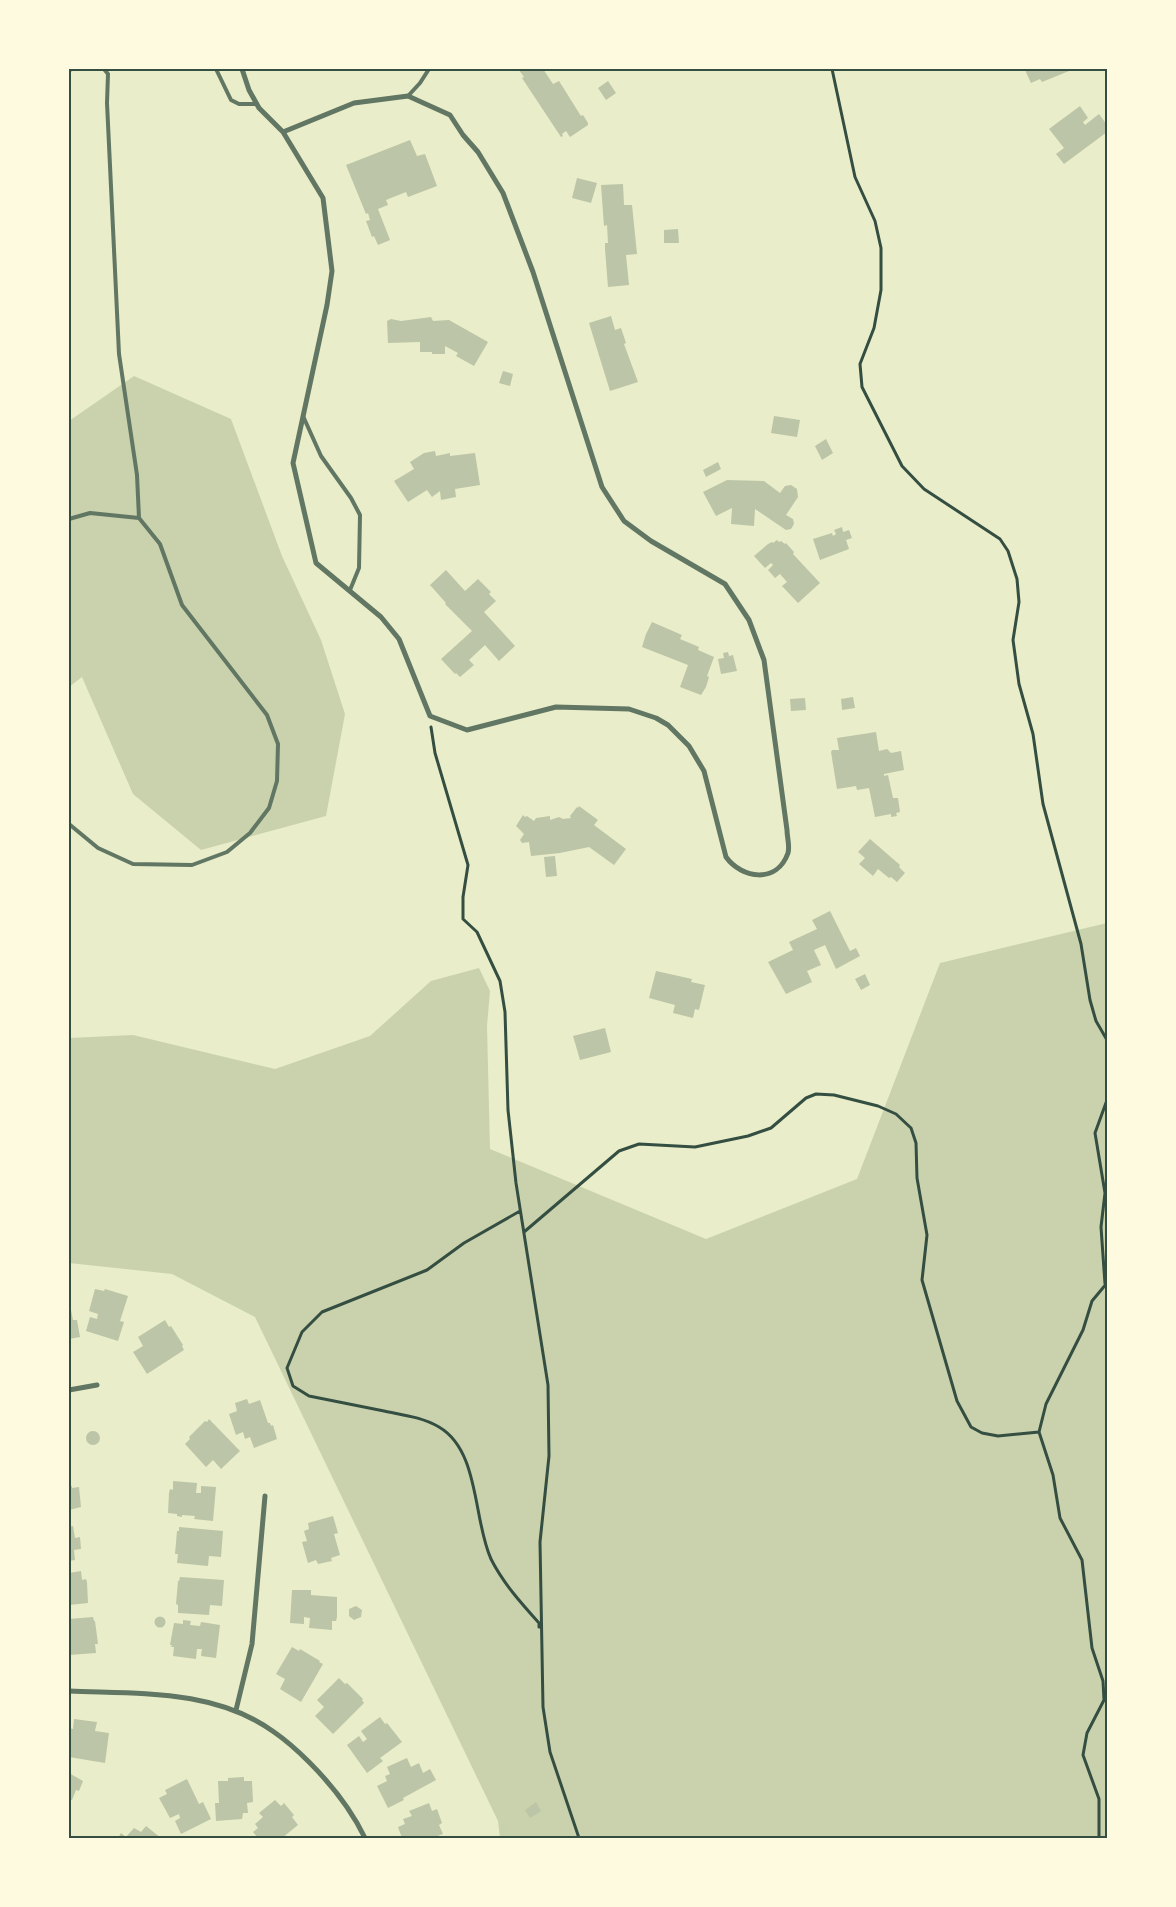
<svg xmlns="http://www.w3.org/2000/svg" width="1176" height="1907" viewBox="0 0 1176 1907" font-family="'Space Grotesk',sans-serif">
  <rect width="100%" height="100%" fill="#e9edc9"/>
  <path fill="#cad2ad" d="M 134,376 L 231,419 L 282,556 L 321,640 L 345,714 L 326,816 L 201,850 L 133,794 L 82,677 L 69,687 L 69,421 Z
    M 1107,923 L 1107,1838 L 500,1838 L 498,1821 L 255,1317 L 172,1274 L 69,1263 L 69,1038 L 133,1035 L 275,1069 L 370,1036 L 431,981 L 479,968 L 490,991 L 487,1026 L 490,1149 L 706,1239 L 857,1179 L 940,963 Z"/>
  <path fill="#bcc5a7" d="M 522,69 L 543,69 L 553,84 L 559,81 L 581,116 L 583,115 L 588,123 L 588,125 L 570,137 L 566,131 L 562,134 L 563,136 L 561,137 L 522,78 L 524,77 L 519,70 Z
    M 1028,69 L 1074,69 L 1042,82 L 1040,79 L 1031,83 L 1025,70 Z
    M 608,81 L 616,93 L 606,100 L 598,88 Z
    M 1080,106 L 1088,118 L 1083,122 L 1085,125 L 1099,114 L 1107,125 L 1107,132 L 1064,164 L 1056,154 L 1064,148 L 1049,129 Z
    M 410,140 L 417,156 L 425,154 L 437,186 L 408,197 L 406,192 L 386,200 L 388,205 L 378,209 L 390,240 L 378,245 L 374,236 L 372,237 L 366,221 L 370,220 L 368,213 L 366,214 L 346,165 Z
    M 577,178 L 597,183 L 591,203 L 572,198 Z
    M 623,184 L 624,205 L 632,205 L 637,254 L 626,255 L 629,285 L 608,287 L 605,249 L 605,243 L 608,243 L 607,225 L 604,226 L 601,185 Z
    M 678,229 L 679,243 L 664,243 L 664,230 Z
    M 611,316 L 615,330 L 621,328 L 626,343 L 624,344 L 638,382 L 610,391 L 589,323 Z
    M 431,317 L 433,321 L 449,320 L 488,342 L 474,366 L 456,356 L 458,353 L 445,346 L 445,354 L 432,354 L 432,352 L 420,352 L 420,342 L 388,343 L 387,321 L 391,319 L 401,321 Z
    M 503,371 L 513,374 L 510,386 L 499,383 Z
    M 774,416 L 800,420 L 797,437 L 771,433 Z
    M 826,439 L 833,453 L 822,460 L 815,446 Z
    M 435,451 L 436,456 L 450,453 L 450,456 L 475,453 L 480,485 L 455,489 L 456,497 L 441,500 L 440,491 L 432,497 L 427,490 L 408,502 L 394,481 L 414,469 L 410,462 L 424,453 Z
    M 718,462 L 721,469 L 706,477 L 703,470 Z
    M 727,480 L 764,481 L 780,493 L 785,486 L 791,485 L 797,489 L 798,497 L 786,515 L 793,519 L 794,524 L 791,529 L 786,530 L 755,509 L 754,526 L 731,524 L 732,508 L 716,516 L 703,492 Z
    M 842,527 L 843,532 L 849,530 L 852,538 L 846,540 L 849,549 L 820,560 L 813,539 L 832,533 L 833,536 L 836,534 L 834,530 Z
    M 777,540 L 779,542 L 781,541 L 785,544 L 786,543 L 794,552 L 793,554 L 820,583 L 798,603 L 782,586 L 787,582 L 780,574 L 775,578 L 768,570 L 773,565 L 771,563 L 765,568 L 754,556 L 768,544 L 772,542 L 773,543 Z
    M 446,570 L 465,591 L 478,579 L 491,592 L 489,594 L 496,601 L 484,612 L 515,646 L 499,661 L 485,645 L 469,660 L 474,665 L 460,677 L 456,673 L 455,674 L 441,659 L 472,631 L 445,604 L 446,603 L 430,585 Z
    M 652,622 L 682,635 L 680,639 L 699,647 L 698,650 L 714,657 L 707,676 L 709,677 L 706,687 L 701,695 L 680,687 L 688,665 L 642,647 L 646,634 Z
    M 728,652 L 729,656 L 733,655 L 737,671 L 721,674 L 718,659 L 724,658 L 723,653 Z
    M 853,697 L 855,708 L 842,710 L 841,699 Z
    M 805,698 L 806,710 L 791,711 L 790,699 Z
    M 876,732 L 879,751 L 887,749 L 891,753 L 901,751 L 904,770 L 884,774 L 884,776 L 888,775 L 893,798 L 898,798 L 900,812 L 896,813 L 897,816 L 891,817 L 891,814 L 875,817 L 869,788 L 857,790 L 856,786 L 837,789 L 831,752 L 832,750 L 839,750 L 837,738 Z
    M 579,806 L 598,820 L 594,825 L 626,849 L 614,865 L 589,847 L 560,853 L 531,856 L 529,842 L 522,843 L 520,840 L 524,834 L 516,826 L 523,815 L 525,817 L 527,816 L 534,821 L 536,818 L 550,816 L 550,820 L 559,817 L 563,819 L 571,818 L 570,816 L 577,807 L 578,808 Z
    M 870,839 L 900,865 L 899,867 L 905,873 L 897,882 L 891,877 L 889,878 L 878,869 L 873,876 L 859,864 L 865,858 L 858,852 Z
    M 555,856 L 557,876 L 546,877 L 544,857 Z
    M 830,911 L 850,951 L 856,948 L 860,956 L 836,969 L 825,945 L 814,950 L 821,965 L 807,971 L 812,982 L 786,994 L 768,962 L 793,950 L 789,942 L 817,929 L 812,920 Z
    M 656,971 L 692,979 L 691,982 L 705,985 L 699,1010 L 695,1009 L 693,1018 L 673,1013 L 675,1005 L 649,998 Z
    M 865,974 L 870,985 L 861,990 L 855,979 Z
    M 605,1028 L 611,1052 L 580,1060 L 573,1036 Z
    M 95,1289 L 104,1291 L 105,1289 L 128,1296 L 120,1321 L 124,1322 L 118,1341 L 86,1331 L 90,1317 L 97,1319 L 98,1314 L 89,1311 Z
    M 69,1300 L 73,1320 L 77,1320 L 80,1337 L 69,1339 Z
    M 165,1320 L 169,1327 L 171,1326 L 183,1345 L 182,1346 L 184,1350 L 147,1374 L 133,1352 L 143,1346 L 138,1337 Z
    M 247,1399 L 249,1404 L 260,1400 L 268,1423 L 270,1423 L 271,1426 L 273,1425 L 277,1439 L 254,1448 L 250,1437 L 245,1439 L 243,1432 L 236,1435 L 229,1414 L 237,1411 L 235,1403 Z
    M 209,1419 L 240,1451 L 221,1469 L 213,1460 L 206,1467 L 185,1444 L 190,1439 L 189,1437 L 205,1421 L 207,1422 Z
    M86 1438a7 7 0 1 1 14 0a7 7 0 1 1-14 0Z
    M 173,1481 L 197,1483 L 196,1493 L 201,1493 L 201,1486 L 216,1487 L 213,1521 L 194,1519 L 195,1516 L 182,1515 L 182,1517 L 177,1516 L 177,1514 L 168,1513 L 169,1493 L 170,1489 L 173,1490 Z
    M 69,1486 L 72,1486 L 72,1488 L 79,1487 L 81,1507 L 69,1510 Z
    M 333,1516 L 338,1533 L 334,1534 L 340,1555 L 331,1558 L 332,1561 L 318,1564 L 316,1560 L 308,1563 L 302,1542 L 307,1541 L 304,1531 L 309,1529 L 308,1523 Z
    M 73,1526 L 75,1538 L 80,1537 L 81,1549 L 74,1550 L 75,1560 L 69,1561 L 69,1527 Z
    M 179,1527 L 223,1531 L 221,1557 L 209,1556 L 208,1566 L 177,1563 L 178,1554 L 175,1554 L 177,1531 L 179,1531 Z
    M 81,1571 L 82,1580 L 86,1579 L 87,1582 L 88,1603 L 69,1605 L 69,1573 Z
    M 180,1577 L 224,1580 L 222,1606 L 210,1605 L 209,1615 L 178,1613 L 178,1605 L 176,1604 L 178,1581 L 179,1581 Z
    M 292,1590 L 311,1590 L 311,1595 L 337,1597 L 337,1617 L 336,1621 L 332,1621 L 332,1630 L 309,1628 L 310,1618 L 304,1617 L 304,1624 L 290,1623 Z
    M 356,1606 L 362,1610 L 361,1617 L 354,1620 L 349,1616 L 349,1609 Z
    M154.5 1622a5.5 5.5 0 1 1 11 0a5.5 5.5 0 1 1-11 0Z
    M 93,1617 L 94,1621 L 95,1621 L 98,1644 L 95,1644 L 96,1653 L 69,1655 L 69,1619 Z
    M 183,1620 L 191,1621 L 190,1625 L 200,1626 L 201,1622 L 220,1625 L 216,1658 L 201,1656 L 202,1649 L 197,1649 L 196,1659 L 173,1656 L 174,1647 L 171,1647 L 172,1645 L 170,1645 L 174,1623 L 183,1624 Z
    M 292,1647 L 299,1651 L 300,1649 L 320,1661 L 319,1662 L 323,1664 L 301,1702 L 280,1689 L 285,1679 L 276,1674 Z
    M 339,1678 L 345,1684 L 347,1683 L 363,1699 L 362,1700 L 364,1703 L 333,1734 L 315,1716 L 324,1707 L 317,1700 Z
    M 380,1717 L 385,1724 L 387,1723 L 402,1742 L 380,1758 L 383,1761 L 367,1773 L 347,1745 L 359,1736 L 363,1742 L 367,1739 L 361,1731 Z
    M 74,1719 L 97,1722 L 95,1731 L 109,1733 L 105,1763 L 69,1757 L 69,1728 L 73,1729 Z
    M 407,1758 L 411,1767 L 419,1763 L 423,1773 L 430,1769 L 436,1780 L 403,1798 L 404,1800 L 388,1808 L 377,1786 L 387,1781 L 385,1776 L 390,1774 L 387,1767 Z
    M 69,1773 L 83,1781 L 79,1791 L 76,1790 L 72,1800 L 69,1799 Z
    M 244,1777 L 244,1781 L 252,1781 L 253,1802 L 247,1803 L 248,1813 L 243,1813 L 242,1819 L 216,1821 L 215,1803 L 219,1803 L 218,1781 L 228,1781 L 228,1778 Z
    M 187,1779 L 199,1804 L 203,1802 L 211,1819 L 181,1834 L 175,1821 L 180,1818 L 179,1814 L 170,1818 L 159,1798 L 167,1794 L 165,1790 Z
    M 275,1800 L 281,1806 L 284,1803 L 294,1815 L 292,1817 L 298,1825 L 282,1838 L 258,1838 L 253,1832 L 258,1828 L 255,1824 L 263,1817 L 259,1813 Z
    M 536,1802 L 541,1811 L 530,1818 L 525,1810 Z
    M 429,1803 L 432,1811 L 437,1809 L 442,1823 L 439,1825 L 443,1834 L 432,1838 L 402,1838 L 398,1827 L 405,1824 L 403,1819 L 412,1816 L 409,1811 Z
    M 146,1826 L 161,1838 L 118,1838 L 121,1833 L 126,1837 L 134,1828 L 141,1832 Z"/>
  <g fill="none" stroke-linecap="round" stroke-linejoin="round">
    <path stroke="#344e41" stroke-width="3" d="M 832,69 L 855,177 L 875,221 L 881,248 L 881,290 L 874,328 L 860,364 L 862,387 L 902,466 L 924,489 L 1000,539 L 1008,551 L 1017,579 L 1019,602 L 1013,640 L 1019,684 L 1033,734 L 1043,804 L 1081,944 L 1090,1000 L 1096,1021 L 1107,1040
      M 431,727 L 435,753 L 468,865 L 463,897 L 463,919 L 477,932 L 500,981 L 505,1012 L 508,1110 L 516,1183 L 548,1385 L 549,1456 L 540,1542 L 543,1707 L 550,1752 L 579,1838
      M 520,1211 L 464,1243 L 427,1270 L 322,1312 L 302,1332 L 287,1368 L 293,1386 L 309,1396 C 334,1401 359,1406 384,1411 C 403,1415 422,1417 439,1427 C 480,1451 473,1520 491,1559 C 503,1583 521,1603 539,1623 L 539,1627
      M 524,1232 L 619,1151 L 639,1144 L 695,1147 L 748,1136 L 771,1128 L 806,1098 L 816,1094 L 834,1095 L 878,1106 L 896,1114 L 911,1128 L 916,1143 L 917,1178 L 927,1235 L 922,1280 L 957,1401 L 971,1427 L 982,1433 L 998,1436 L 1039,1432
      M 1105,1284 L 1101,1227 L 1105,1193 L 1095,1133 L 1107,1100
      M 1099,1838 L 1099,1799 L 1083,1755 L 1087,1733 L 1104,1700 L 1103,1681 L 1092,1648 L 1082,1560 L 1060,1518 L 1053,1475 L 1039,1432 L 1046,1404 L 1083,1330 L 1092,1301 L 1107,1283"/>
    <path stroke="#617663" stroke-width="4" d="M 216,69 L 231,100 L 239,104 L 257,104
      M 69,70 L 72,69
      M 408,96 L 420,83 L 429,69
      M 303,416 L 321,456 L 351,498 L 360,515 L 359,568 L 350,590
      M 69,519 L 90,513 L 139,518
      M 69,824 L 98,848 L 133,864 L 192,865 L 227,852 L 250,833 L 269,808 L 277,781 L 278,744 L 267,715 L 182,605 L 160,544 L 139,518 L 137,475 L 119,354 L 107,103 L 108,74 L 104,69"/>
    <path stroke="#617663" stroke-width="5" d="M 242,69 L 249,90 L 259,108 L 283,132 L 323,198 L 332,271 L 327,305 L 293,463 L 316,563 L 381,617 L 399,639 L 430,716 L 467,730 L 556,707 L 629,709 L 656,718 L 668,725 L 689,746 L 704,771 L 726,857 C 742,879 777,884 788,853 C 790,846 787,837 787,830 L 764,660 L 749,620 L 725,584 L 651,541 L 624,521 L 602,487 L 533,272 L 503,193 L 478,152 L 463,135 L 450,115 L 408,96 L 354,103 L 283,132
      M 69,1390 L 97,1385
      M 69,1691 C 139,1694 215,1689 274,1732 C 287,1741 298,1751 309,1762 C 332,1785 351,1809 365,1838
      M 236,1710 L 252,1644 L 265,1496"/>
  </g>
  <rect width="1176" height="1907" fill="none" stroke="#fefae0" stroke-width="140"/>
  <rect x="70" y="70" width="1036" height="1767" fill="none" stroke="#344e41" stroke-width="2"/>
</svg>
